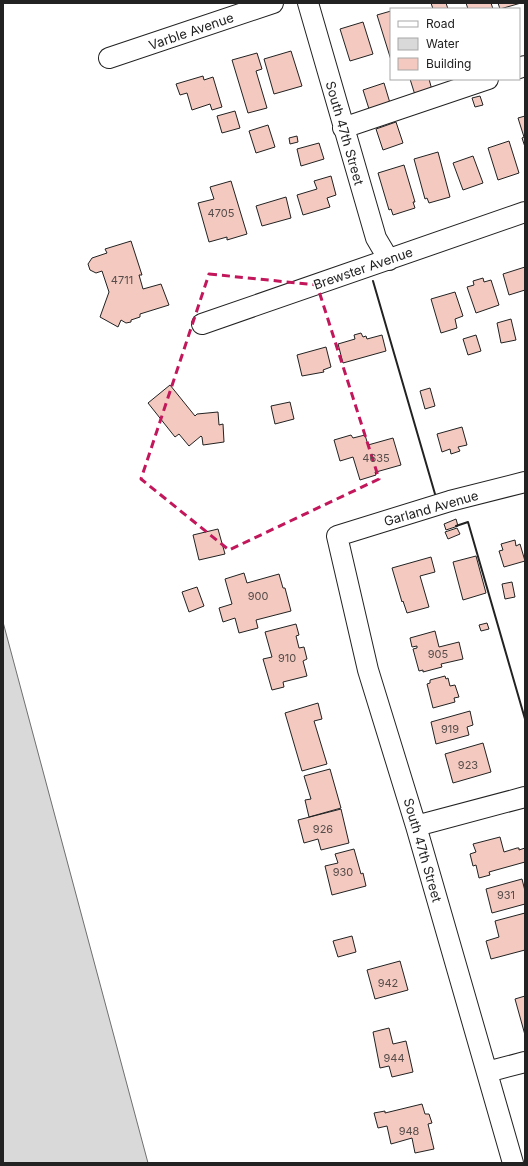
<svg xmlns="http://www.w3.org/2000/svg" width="528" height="1166" viewBox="0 0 528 1166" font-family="Inter,sans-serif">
  <rect width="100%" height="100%" fill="#fff"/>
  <path fill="#d9d9d9" stroke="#6f6f6f" d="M 3,622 L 148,1163 L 3,1163 Z"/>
  <path fill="#f3c9c0" stroke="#222" d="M 431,3 L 446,3 L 448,9 L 433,9 Z
    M 466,3 L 491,3 L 493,9 L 468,9 Z
    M 498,3 L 521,3 L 500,9 Z
    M 391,11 L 391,60 L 377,15 Z
    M 363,22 L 373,54 L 350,61 L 340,29 Z
    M 291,51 L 302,86 L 274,94 L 264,59 Z
    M 257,53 L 262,69 L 256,71 L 267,108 L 248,113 L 232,60 Z
    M 203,76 L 204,80 L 213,77 L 222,107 L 212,110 L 210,104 L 192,110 L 187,93 L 180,95 L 176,84 Z
    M 410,79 L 429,79 L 432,90 L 415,95 Z
    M 384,83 L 390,103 L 369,109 L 363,90 Z
    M 480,96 L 483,105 L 475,107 L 472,98 Z
    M 235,111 L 240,128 L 222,133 L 217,116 Z
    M 525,116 L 525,147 L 522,138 L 524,137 L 518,118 Z
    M 396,122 L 403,143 L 383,150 L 376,129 Z
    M 268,125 L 275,147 L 256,153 L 249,131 Z
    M 297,136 L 298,142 L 290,144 L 289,138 Z
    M 509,141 L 519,173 L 498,180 L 488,148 Z
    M 319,143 L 324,159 L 301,166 L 297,149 Z
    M 438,152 L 450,197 L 429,203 L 427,198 L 425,199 L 414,159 Z
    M 473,156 L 483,183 L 463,190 L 453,163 Z
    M 404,165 L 415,202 L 413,202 L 415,208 L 393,215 L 391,209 L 389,210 L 378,173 Z
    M 331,176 L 336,195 L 327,198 L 330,207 L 303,215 L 297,195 L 317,189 L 314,181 Z
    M 231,181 L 247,234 L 227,240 L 227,237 L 209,242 L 198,203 L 214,199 L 210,187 Z
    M 286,197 L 291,218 L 262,226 L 256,206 Z
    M 131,241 L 142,275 L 139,275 L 143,289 L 161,284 L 169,305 L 140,314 L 140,317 L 131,320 L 131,322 L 126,323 L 121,320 L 118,327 L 100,317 L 109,292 L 102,271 L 96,273 L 90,270 L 88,264 L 92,258 L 107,253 L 105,249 Z
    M 525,267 L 525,290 L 509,295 L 503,274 Z
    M 483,278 L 484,282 L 491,280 L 499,305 L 476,313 L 467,287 L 474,285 L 473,281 Z
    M 455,292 L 463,316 L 455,319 L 457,328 L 441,333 L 431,299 Z
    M 511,319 L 516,340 L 501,343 L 497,323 Z
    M 361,333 L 363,337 L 366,336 L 367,339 L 382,335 L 386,351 L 343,363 L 338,344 L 355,339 L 354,335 Z
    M 476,335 L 481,351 L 468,355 L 463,339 Z
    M 326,347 L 331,367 L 323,370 L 324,372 L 302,376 L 297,355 Z
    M 170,385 L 195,416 L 197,414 L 218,412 L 219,425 L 223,424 L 224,442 L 203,445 L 202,437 L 201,436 L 189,446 L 179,434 L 175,437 L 148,403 Z
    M 430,388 L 435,406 L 425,409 L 420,391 Z
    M 290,402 L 294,419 L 275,424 L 271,406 Z
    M 462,427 L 467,445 L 458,447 L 460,451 L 451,454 L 450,449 L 442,452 L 437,434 Z
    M 351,435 L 353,438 L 365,435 L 368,445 L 393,438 L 401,465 L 376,472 L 375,472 L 376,475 L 360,480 L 353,457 L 340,461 L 334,440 Z
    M 456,519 L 458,526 L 446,530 L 444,524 Z
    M 457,528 L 460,534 L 448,539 L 445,532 Z
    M 218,529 L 225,554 L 199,560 L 193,535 Z
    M 515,540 L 516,546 L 520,544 L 525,561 L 504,567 L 499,551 L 503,550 L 501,544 Z
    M 476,556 L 486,593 L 463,600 L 453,562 Z
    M 431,557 L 435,572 L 420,576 L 429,607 L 407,613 L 403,601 L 402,602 L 392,568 Z
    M 244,573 L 247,583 L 279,574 L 283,588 L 285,588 L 291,611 L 256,620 L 258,628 L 239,633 L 235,618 L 223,622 L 219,608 L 232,604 L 225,579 Z
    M 512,582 L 515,597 L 505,599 L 502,584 Z
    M 197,587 L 204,606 L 189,612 L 182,592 Z
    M 487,623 L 489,629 L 481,631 L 479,625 Z
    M 296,624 L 299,635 L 296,636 L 299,648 L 304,647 L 307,659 L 303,661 L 307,676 L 283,682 L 284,687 L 272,690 L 263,659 L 272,657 L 265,632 Z
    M 435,631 L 439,647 L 459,642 L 463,659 L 441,664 L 442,667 L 423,672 L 423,670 L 419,671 L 413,649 L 417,648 L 417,646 L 412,647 L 410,638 Z
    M 445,676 L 446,679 L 448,678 L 450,686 L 455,685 L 459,697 L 454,698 L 455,702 L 433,708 L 427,684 L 430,683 L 430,680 Z
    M 318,703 L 322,719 L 314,721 L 327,764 L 302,771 L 285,713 Z
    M 470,711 L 473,725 L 467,727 L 469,735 L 436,744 L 431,722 Z
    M 483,743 L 491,772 L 453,783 L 445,754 Z
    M 330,769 L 341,808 L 309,817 L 305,800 L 311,799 L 304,776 Z
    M 341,809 L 349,843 L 321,850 L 318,839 L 304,843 L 298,820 Z
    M 500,837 L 504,852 L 517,848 L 519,848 L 519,850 L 525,848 L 525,862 L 489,872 L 490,875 L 479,878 L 476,865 L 473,866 L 470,854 L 476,852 L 473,844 Z
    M 354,849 L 361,874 L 363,873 L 366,886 L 332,895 L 325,866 L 338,863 L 335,854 Z
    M 522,879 L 525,891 L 525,904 L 492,913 L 486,889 Z
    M 525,913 L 525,950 L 491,959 L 486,941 L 499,937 L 495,921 Z
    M 352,936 L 356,952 L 338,957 L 333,941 Z
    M 400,961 L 408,990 L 375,999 L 367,970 Z
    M 525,996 L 525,1035 L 515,999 Z
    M 389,1028 L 393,1044 L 406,1041 L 413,1072 L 392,1077 L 389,1066 L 380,1068 L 373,1032 Z
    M 422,1104 L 425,1114 L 429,1114 L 432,1123 L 428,1124 L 434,1149 L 415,1153 L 412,1138 L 391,1144 L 387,1126 L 378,1128 L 374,1113 L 385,1111 L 385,1113 Z"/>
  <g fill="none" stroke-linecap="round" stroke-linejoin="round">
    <defs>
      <path id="minor" d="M 308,3 L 376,238 L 389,260
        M 109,58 L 273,3
        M 519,68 L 525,66
        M 343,128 L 488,79
        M 202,324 L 525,212
        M 416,826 L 525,797
        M 487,1072 L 525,1062
        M 513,1163 L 416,826 L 368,670 L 337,536 L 450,501 L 525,482"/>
    </defs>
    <use href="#minor" stroke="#222" stroke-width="22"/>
    <use href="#minor" stroke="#fff" stroke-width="20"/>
    <path stroke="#222" stroke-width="2" d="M 373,281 L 435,494
      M 456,526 L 468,522 L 525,719"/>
  </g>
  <path fill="none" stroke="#c2185b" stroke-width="3" stroke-dasharray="8 5" stroke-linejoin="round" d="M 209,274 L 317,285 L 379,479 L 229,550 L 141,479 Z"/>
  <g text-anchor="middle" stroke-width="3" stroke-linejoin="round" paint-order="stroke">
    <g font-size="11" fill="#564c4a">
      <text x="221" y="217">4705</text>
      <text x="122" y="284">4711</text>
      <text x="376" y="462">4635</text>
      <text x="258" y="600">900</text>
      <text x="438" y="658">905</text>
      <text x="287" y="662">910</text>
      <text x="450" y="733">919</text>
      <text x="468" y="769">923</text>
      <text x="323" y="833">926</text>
      <text x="343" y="876">930</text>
      <text x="506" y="899">931</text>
      <text x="388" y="987">942</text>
      <text x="394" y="1062">944</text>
      <text x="409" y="1135">948</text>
    </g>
    <g font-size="13" fill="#222" stroke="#fff">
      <text transform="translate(191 31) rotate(-19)" y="5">Varble Avenue</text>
      <text transform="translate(345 133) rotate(74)" y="5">South 47th Street</text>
      <text transform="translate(363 268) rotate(-19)" y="5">Brewster Avenue</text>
      <text transform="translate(431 508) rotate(-16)" y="5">Garland Avenue</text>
      <text transform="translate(423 850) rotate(74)" y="5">South 47th Street</text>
    </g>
  </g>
  <rect width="528" height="1166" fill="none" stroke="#222222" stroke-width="8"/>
  <rect x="390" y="8" width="130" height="72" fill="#ffffff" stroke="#a7a7a7"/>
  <rect x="398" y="21" width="20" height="6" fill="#ffffff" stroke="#a7a7a7"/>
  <text x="426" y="28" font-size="12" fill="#222222">Road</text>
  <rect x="398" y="38" width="20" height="12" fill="#d9d9d9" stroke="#a7a7a7"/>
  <text x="426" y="48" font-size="12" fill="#222222">Water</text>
  <rect x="398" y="58" width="20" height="12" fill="#f3c9c0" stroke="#a7a7a7"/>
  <text x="426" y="68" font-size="12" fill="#222222">Building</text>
</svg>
